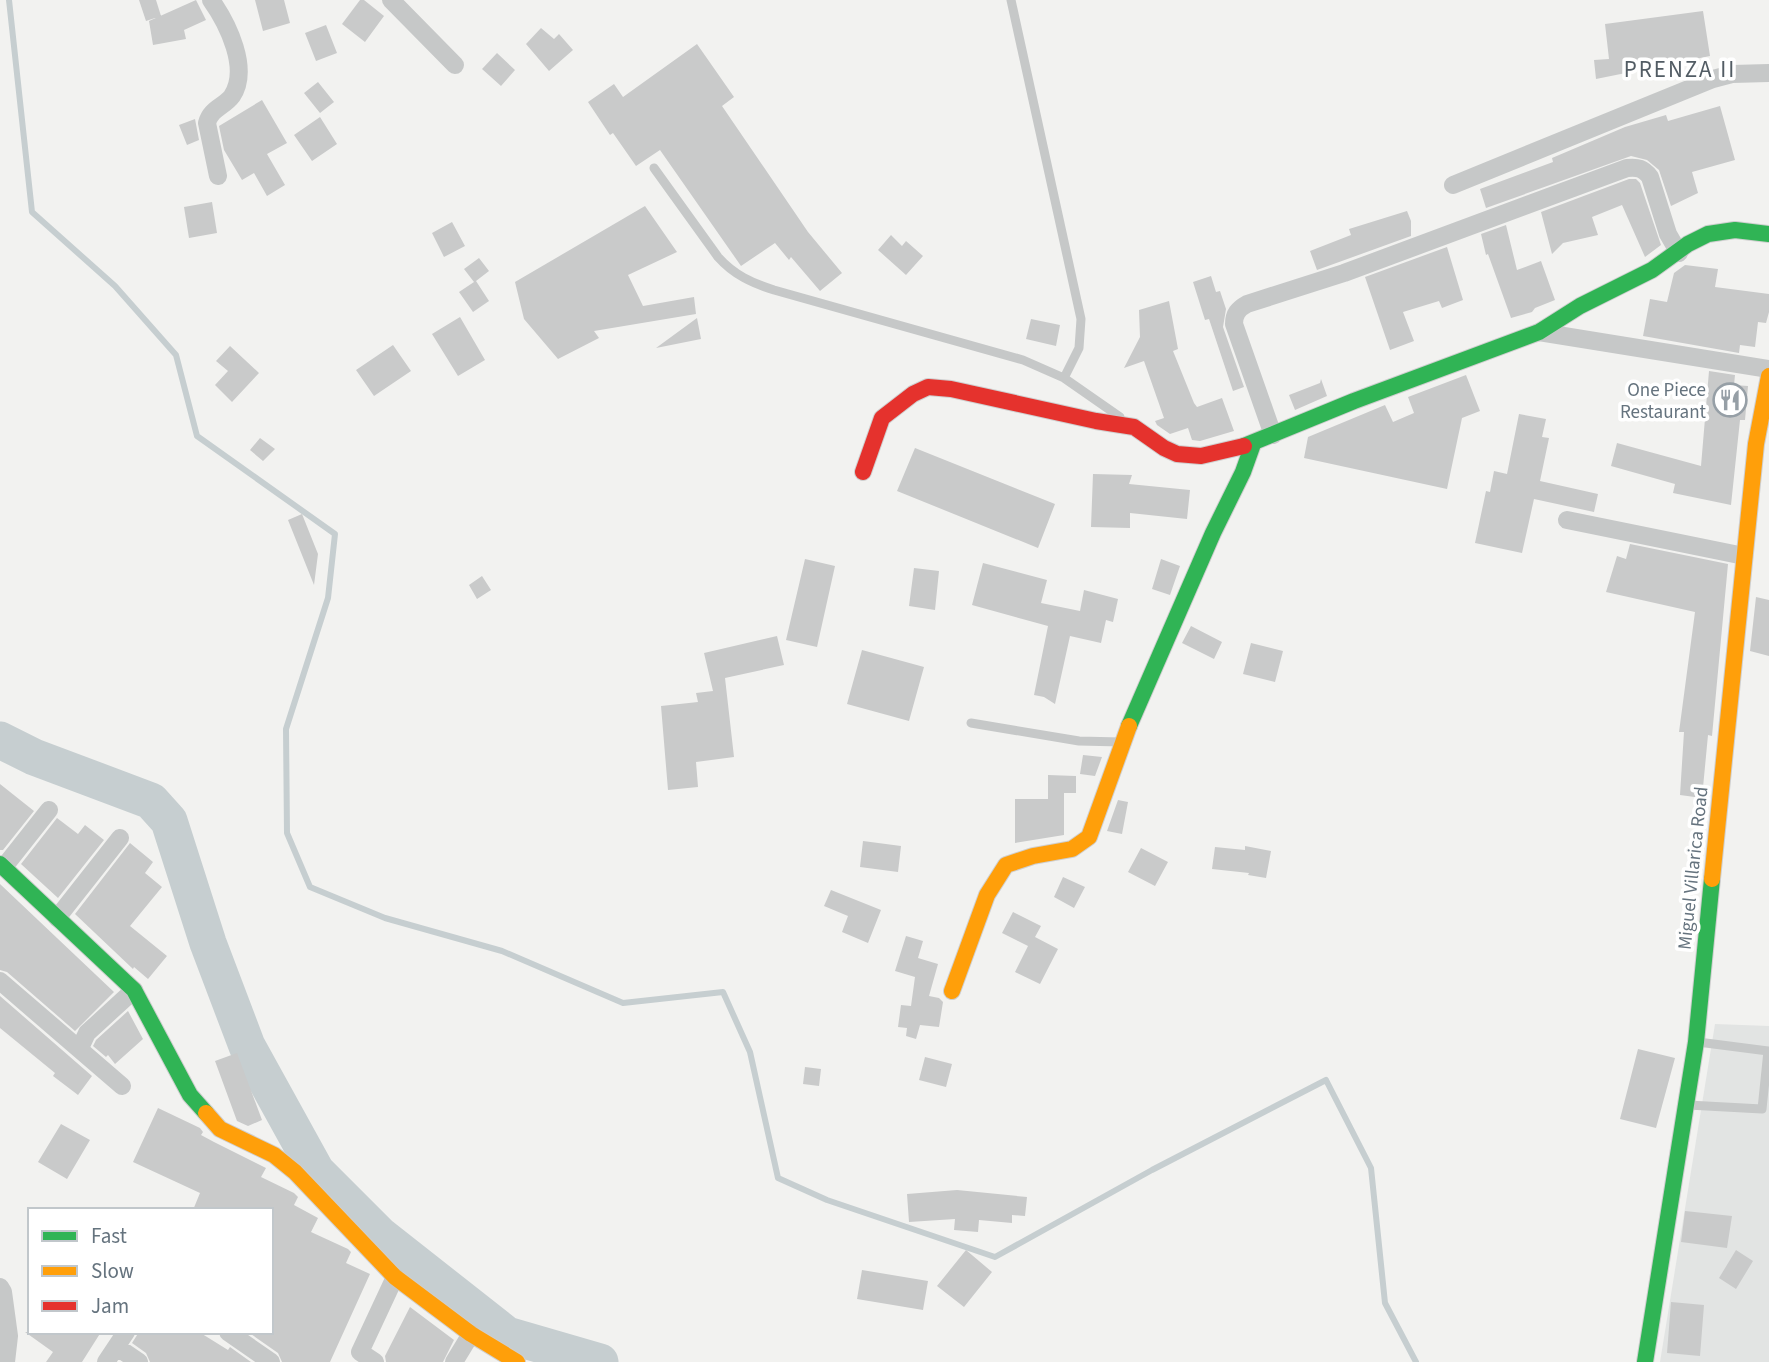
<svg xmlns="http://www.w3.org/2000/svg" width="1769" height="1362" viewBox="0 0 1769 1362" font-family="'Source Sans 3',sans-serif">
  <rect width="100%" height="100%" fill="#f2f2f0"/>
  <path fill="#e2e4e3" d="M 1715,1024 L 1769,1026 L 1769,1362 L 1660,1362 Z"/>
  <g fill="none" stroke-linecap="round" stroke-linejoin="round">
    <path stroke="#c6ced0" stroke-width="6" d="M 9,0 L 32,212 L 115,286 L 176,355 L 197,436 L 335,534 L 328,598 L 286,729 L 287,833 L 310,887 L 385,918 L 502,951 L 623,1003 L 723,992 L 750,1052 L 778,1178 L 827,1200 L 995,1257 L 1152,1170 L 1326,1080 L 1371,1168 L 1385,1303 L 1416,1362"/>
    <path stroke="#c6ced0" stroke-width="37" d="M 0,740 L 34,757 L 151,801 L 169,821 L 208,943 L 247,1046 L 316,1171 L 380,1235 L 507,1335 L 600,1362"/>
  </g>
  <path fill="#c9caca" d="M 139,0 L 156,0 L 161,16 L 146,21 Z
    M 196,0 L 206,20 L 184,30 L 186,39 L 153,45 L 149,21 Z
    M 255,0 L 284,0 L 290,23 L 263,31 Z
    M 360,0 L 364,0 L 384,16 L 365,42 L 342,24 Z
    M 1703,11 L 1710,56 L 1596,79 L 1594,60 L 1609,59 L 1605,24 Z
    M 326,25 L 337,53 L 316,61 L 305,33 Z
    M 541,28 L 554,39 L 559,34 L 573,50 L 549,71 L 526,44 Z
    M 697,44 L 734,97 L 722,106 L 808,232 L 842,273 L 820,291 L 791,257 L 789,260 L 775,243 L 741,266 L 660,150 L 636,166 L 613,133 L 610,135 L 588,102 L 614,84 L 623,97 Z
    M 497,53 L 515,70 L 501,86 L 482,69 Z
    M 318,82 L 334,102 L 320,113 L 304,93 Z
    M 262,100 L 287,143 L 267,154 L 285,185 L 267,196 L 254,173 L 242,180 L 224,150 L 219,126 Z
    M 1720,106 L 1735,160 L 1692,172 L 1698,193 L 1671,206 L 1659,170 L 1647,160 L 1631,156 L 1486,208 L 1480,189 L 1553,162 L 1552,158 L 1625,127 L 1666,115 L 1668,121 Z
    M 320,117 L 337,144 L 312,161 L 294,135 Z
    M 195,119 L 199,140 L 187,145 L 179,125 Z
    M 1629,179 L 1636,179 L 1640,183 L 1661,245 L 1645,257 L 1622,205 L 1592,217 L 1598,235 L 1563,243 L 1552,254 L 1541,212 Z
    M 212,202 L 217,233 L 189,238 L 184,207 Z
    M 645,206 L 677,252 L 628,275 L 643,306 L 694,297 L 696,314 L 594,331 L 599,338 L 558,359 L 524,319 L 515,282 Z
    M 1407,211 L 1411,221 L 1411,236 L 1317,270 L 1310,251 L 1351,235 L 1349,229 Z
    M 452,222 L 465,246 L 444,257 L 432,233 Z
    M 1506,225 L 1517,270 L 1541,261 L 1555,300 L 1535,308 L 1532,312 L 1511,318 L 1488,254 L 1486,255 L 1481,234 Z
    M 891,235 L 902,246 L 906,241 L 923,256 L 906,275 L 878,250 Z
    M 1447,247 L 1463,300 L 1442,308 L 1439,301 L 1403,312 L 1414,341 L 1390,350 L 1365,277 Z
    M 479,258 L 489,271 L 476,281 L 489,301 L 473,312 L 459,292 L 474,282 L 464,269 Z
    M 1685,265 L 1718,269 L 1715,287 L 1769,294 L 1769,312 L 1766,323 L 1758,322 L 1755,347 L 1740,345 L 1739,353 L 1643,336 L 1650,299 L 1667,302 L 1674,273 Z
    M 1211,276 L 1216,292 L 1220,291 L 1226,309 L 1223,327 L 1244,387 L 1233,391 L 1209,319 L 1205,320 L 1193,282 Z
    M 1169,301 L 1178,349 L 1173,351 L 1194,403 L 1197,407 L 1222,398 L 1234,431 L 1200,441 L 1192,440 L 1188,428 L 1170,434 L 1157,425 L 1155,421 L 1164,418 L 1144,361 L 1124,368 L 1140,337 L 1139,310 Z
    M 460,317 L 485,360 L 458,376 L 432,334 Z
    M 697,318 L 701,339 L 656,348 Z
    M 1031,319 L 1060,325 L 1056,346 L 1026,339 Z
    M 393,345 L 411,371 L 374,396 L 356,370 Z
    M 230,346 L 259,373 L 232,402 L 215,385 L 228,371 L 216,361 Z
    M 1709,371 L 1735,375 L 1734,385 L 1748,386 L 1745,420 L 1740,420 L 1731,505 L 1673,493 L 1675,484 L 1611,466 L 1617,443 L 1701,466 Z
    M 1466,375 L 1480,411 L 1462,418 L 1447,489 L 1304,458 L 1308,437 L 1385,405 L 1393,422 L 1414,413 L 1408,397 Z
    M 1321,379 L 1327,396 L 1295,410 L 1289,395 L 1320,383 Z
    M 1519,414 L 1546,419 L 1542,437 L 1549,438 L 1540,481 L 1598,494 L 1594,512 L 1534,499 L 1522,553 L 1475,543 L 1486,491 L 1490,492 L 1494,471 L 1507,474 Z
    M 260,438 L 275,449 L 263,461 L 250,450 Z
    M 915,448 L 1055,504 L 1038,548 L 897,491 Z
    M 1093,474 L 1132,475 L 1129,484 L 1190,490 L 1187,519 L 1130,513 L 1130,528 L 1091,527 Z
    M 302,514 L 318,554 L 314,585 L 288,520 Z
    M 1630,544 L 1728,564 L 1712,736 L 1708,735 L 1702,798 L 1680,795 L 1684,732 L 1679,732 L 1695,612 L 1606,592 L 1617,556 L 1626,559 Z
    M 805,559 L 835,566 L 817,647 L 786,640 Z
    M 1161,559 L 1180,566 L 1170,595 L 1152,589 Z
    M 983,563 L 1047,580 L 1041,603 L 1080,611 L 1084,590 L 1118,599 L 1113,622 L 1106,620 L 1101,643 L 1070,636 L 1055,704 L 1044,697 L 1034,695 L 1048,626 L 972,605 Z
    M 914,568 L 939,571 L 935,610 L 909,606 Z
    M 482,576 L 491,590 L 477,599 L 469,585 Z
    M 1756,597 L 1769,600 L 1769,656 L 1750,651 Z
    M 1191,626 L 1222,642 L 1214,659 L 1182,643 Z
    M 777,636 L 784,665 L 725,678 L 734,757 L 696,762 L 698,787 L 668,790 L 661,706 L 698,702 L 696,693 L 713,691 L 704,653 Z
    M 1251,643 L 1283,651 L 1275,682 L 1243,674 Z
    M 862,650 L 924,667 L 909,721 L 847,704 Z
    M 1083,755 L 1102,757 L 1095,776 L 1080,774 Z
    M 1048,775 L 1076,776 L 1076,793 L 1064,793 L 1064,835 L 1015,843 L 1015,799 L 1048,799 Z
    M 0,784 L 34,811 L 3,850 L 0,850 Z
    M 1118,800 L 1128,802 L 1122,834 L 1107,831 Z
    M 57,818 L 78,834 L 85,825 L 104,840 L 58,898 L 21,864 Z
    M 863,841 L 901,846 L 898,872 L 860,867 Z
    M 130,843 L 153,862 L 145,873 L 162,887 L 130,926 L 167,956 L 148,979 L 134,967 L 133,969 L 75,914 Z
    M 1245,846 L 1271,851 L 1266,878 L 1248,875 L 1249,873 L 1212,869 L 1215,847 L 1245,850 Z
    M 1141,848 L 1168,862 L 1155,886 L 1128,872 Z
    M 1063,877 L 1085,887 L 1074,908 L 1054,897 Z
    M 0,884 L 114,992 L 75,1031 L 7,972 L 0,970 Z
    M 831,890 L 881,910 L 868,943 L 842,932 L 848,916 L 824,906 Z
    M 1013,912 L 1041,926 L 1035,937 L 1058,949 L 1040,984 L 1015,972 L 1028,946 L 1002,933 Z
    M 906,936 L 923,941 L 918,958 L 938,964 L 929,996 L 939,998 L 943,1002 L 939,1027 L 920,1025 L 916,1039 L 906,1036 L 907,1028 L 898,1027 L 901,1005 L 911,1006 L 915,977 L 895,971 Z
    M 0,996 L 92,1076 L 78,1095 L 53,1076 L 55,1073 L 0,1028 Z
    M 128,1011 L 143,1039 L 115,1064 L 108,1055 L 106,1057 L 93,1046 L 96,1040 Z
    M 1638,1049 L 1675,1058 L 1656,1128 L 1620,1119 Z
    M 237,1053 L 262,1120 L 248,1126 L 237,1121 L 215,1061 Z
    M 925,1057 L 952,1064 L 946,1087 L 919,1080 Z
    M 805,1067 L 821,1069 L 819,1086 L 803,1084 Z
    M 158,1108 L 200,1128 L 203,1132 L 201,1135 L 214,1142 L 266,1168 L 261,1177 L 294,1193 L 298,1197 L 294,1205 L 318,1218 L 311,1232 L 348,1249 L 351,1252 L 346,1263 L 370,1274 L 330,1362 L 282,1362 L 278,1353 L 248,1332 L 271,1332 L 271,1210 L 193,1210 L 200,1193 L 133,1162 Z
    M 61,1124 L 90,1140 L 67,1179 L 38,1162 Z
    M 957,1190 L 1027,1197 L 1025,1216 L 1012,1215 L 1012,1223 L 979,1220 L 978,1232 L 954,1230 L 955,1219 L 909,1222 L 907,1194 Z
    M 1685,1211 L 1732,1216 L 1727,1248 L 1681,1242 Z
    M 966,1250 L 992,1272 L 964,1307 L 937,1286 Z
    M 1736,1250 L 1753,1261 L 1736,1289 L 1719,1278 Z
    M 862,1270 L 928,1281 L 923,1310 L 857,1299 Z
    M 1671,1302 L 1704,1305 L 1700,1356 L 1667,1353 Z
    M 410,1307 L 454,1340 L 443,1362 L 386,1362 L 385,1356 Z
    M 25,1332 L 101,1332 L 82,1362 L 46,1362 L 53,1352 Z
    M 139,1332 L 199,1332 L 228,1350 L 230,1347 L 251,1362 L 150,1362 L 146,1353 L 132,1343 Z"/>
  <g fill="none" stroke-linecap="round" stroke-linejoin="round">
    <defs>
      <path id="fast" d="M 1244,446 L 1354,401 L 1539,332 L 1580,306 L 1652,270 L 1688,244 L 1708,234 L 1735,230 L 1769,234
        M 1129,726 L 1213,533 L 1243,472 L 1253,444
        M 0,864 L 134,990 L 190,1095 L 206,1113
        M 1645,1362 L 1696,1042 L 1712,879"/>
      <path id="slow" d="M 1712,879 L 1756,444 L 1769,376
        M 952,991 L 987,895 L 1006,865 L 1033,856 L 1072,849 L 1089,837 L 1129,726
        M 206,1113 L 220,1129 L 274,1155 L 295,1172 L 395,1277 L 471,1334 L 517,1362"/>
      <path id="jam" d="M 863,472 L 882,418 L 913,394 L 928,387 L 951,389 L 1096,421 L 1134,427 L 1164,448 L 1177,454 L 1201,456 L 1244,446"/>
    </defs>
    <use href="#fast" stroke="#cfcfcf" stroke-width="18"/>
    <use href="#slow" stroke="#cfcfcf" stroke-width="18"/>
    <use href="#jam" stroke="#cfcfcf" stroke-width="18"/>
    <path stroke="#c6c8c8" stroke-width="9" d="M 1011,0 L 1081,319 L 1079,348 L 1064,378
      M 654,168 L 718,257 C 734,275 752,283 774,290 L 1023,360 L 1064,378 L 1120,417
      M 971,723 L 1079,741 L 1121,742
      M 1688,1105 L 1762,1109 L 1768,1051 L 1698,1042"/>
    <path stroke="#c6c8c8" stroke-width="18" d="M 211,0 C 228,24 250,69 232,96 C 224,107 211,108 207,123 L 218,176
      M 391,0 L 455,65
      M 1453,185 L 1713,79 L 1732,74 L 1769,73
      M 1539,332 L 1769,369
      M 1273,435 L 1234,324 C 1234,314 1238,309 1247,304 L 1344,273 L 1627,168 C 1638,167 1643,168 1650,177 L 1668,234 L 1679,253
      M 1567,520 L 1744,556
      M 4,867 L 49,810
      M 57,918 L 120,838
      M 0,981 L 122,1086
      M 80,1048 L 87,1033 L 134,990
      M 0,1287 L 3,1292 L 9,1336 L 6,1362
      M 228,1332 L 271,1362
      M 117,1347 L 139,1362
      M 106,1362 L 126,1332
      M 375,1362 L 360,1352 L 395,1277
      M 454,1362 L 471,1334"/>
    <use href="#fast" stroke="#30b455" stroke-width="16"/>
    <use href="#slow" stroke="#ff9f0a" stroke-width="16"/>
    <use href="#jam" stroke="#e5322d" stroke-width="16"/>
  </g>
  <defs>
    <symbol id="restaurant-ring" viewBox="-11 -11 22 22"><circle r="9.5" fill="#fff" stroke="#969fa6" stroke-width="1.5"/><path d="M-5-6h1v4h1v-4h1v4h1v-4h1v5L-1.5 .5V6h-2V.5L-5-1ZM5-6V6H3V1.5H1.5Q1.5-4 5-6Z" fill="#969fa6"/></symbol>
  </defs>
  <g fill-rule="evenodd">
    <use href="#restaurant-ring" x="1711" y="381" width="38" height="38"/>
  </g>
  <g text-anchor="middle" stroke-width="7" stroke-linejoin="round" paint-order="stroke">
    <g font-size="19" fill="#65737e" stroke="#fff" text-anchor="end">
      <text x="1706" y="396">One Piece<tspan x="1706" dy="22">Restaurant</tspan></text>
    </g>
    <g font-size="19" fill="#65737e" stroke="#fff">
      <text transform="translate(1692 868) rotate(-84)" y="7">Miguel Villarica Road</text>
    </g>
    <g font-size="23" letter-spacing="2" fill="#525c64" stroke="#fff">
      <text x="1680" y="77">PRENZA II</text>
    </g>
  </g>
  <rect x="28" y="1208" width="245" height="126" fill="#ffffff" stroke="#c1c7cb" stroke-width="2"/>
  <rect x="42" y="1231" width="35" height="10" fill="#30b455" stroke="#c1c7cb" stroke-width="2"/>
  <text x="91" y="1243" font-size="21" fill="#65737e">Fast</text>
  <rect x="42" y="1266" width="35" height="10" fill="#ff9f0a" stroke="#c1c7cb" stroke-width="2"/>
  <text x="91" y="1278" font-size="21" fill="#65737e">Slow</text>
  <rect x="42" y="1301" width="35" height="10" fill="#e5322d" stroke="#c1c7cb" stroke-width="2"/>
  <text x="91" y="1313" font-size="21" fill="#65737e">Jam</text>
</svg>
